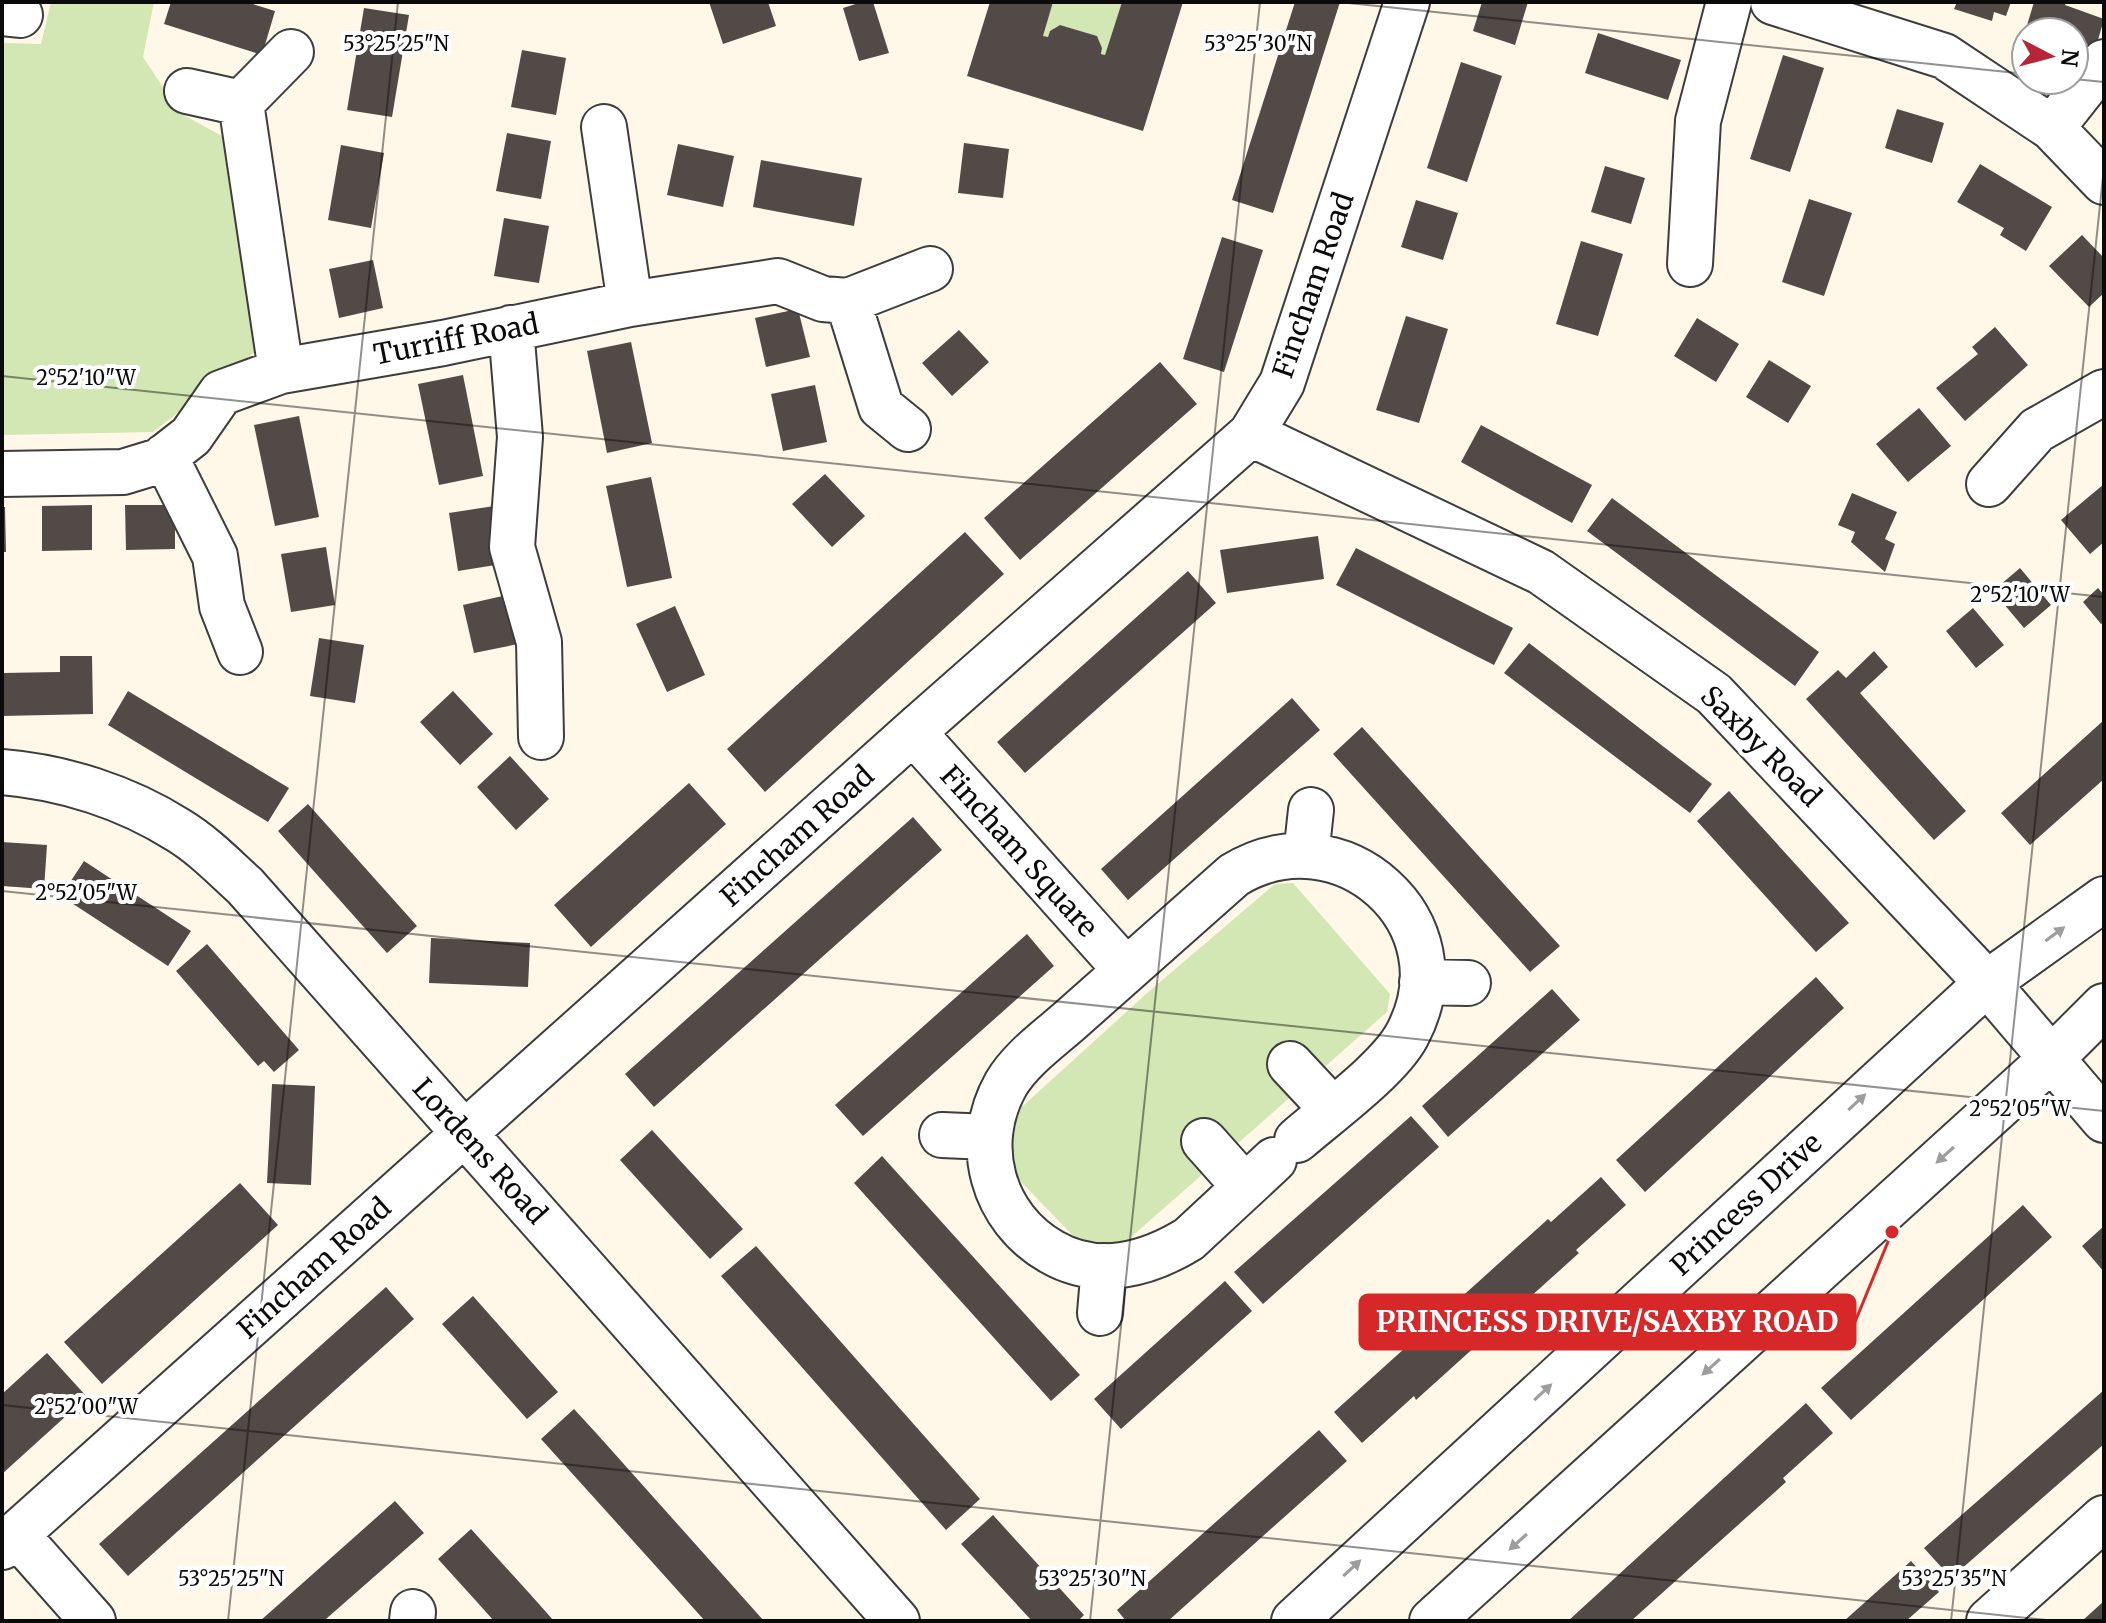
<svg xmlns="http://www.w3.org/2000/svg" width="2106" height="1623" viewBox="0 0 2106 1623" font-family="Merriweather,serif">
  <rect width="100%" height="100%" fill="#fff8e8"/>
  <path fill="#d2e7b3" d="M 51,2 L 154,2 L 143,57 L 180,113 L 229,140 L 267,343 L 153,432 L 2,435 L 2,43 L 41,44 Z
    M 1053,2 L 1122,2 L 1105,55 L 1101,54 L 1102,48 L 1097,36 L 1060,25 L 1050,31 L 1048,37 L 1043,36 Z
    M 1293,883 L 1390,994 L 1387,1012 L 1113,1253 L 1087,1250 L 997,1157 L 1002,1125 L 1146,994 L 1275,884 Z"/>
  <path fill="#524a47" d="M 171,2 L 246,2 L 275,11 L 262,55 L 164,24 Z
    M 709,2 L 768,2 L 776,26 L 723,44 Z
    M 862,2 L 873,2 L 889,53 L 859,61 L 843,8 Z
    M 990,2 L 1053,2 L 1043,36 L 1048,37 L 1050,31 L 1060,25 L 1097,36 L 1102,48 L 1101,54 L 1105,55 L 1122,2 L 1183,2 L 1143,131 L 967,76 Z
    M 1295,2 L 1340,2 L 1273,213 L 1232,200 Z
    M 1482,2 L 1528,2 L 1515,45 L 1473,31 Z
    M 1957,2 L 2011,2 L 2006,16 L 1994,12 L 1992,21 L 1954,9 Z
    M 2034,2 L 2066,2 L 2065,5 L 2104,19 L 2096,47 L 2080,42 L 2076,52 L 2074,51 L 2074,32 L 2025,32 Z
    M 364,8 L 409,15 L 392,117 L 347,110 Z
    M 1598,33 L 1681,60 L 1668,100 L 1585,73 Z
    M 522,50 L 566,58 L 556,115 L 511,107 Z
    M 1783,55 L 1824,68 L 1790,172 L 1750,159 Z
    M 1461,62 L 1502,76 L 1467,182 L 1427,168 Z
    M 1897,109 L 1944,123 L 1932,163 L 1885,148 Z
    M 507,133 L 551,141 L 541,199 L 496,191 Z
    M 964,143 L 1009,149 L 1003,198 L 958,193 Z
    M 678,144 L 734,156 L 723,207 L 667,195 Z
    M 341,145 L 384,153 L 371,228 L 328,220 Z
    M 761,160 L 862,178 L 854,226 L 753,207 Z
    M 1980,164 L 2052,207 L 2026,251 L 2000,235 L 2004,228 L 1957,202 Z
    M 1605,166 L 1645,178 L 1631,224 L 1591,212 Z
    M 1809,199 L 1852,213 L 1824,296 L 1782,282 Z
    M 1416,200 L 1458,213 L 1443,260 L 1401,247 Z
    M 504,218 L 549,226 L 539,283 L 494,276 Z
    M 2082,235 L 2104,258 L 2104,293 L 2089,307 L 2049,266 Z
    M 1222,237 L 1263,250 L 1224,372 L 1183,359 Z
    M 1581,241 L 1623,254 L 1598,336 L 1556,324 Z
    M 373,260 L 383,308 L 339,318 L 329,269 Z
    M 798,309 L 810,357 L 766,367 L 755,318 Z
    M 1406,316 L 1448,329 L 1419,423 L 1376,410 Z
    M 1697,318 L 1739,344 L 1716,382 L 1674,356 Z
    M 1995,327 L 2028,365 L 1965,421 L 1936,388 L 1978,354 L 1972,347 Z
    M 959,330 L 989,362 L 952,396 L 922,363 Z
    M 631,342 L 652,443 L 607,453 L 587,351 Z
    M 1769,360 L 1811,386 L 1788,423 L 1746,397 Z
    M 1160,362 L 1197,404 L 1020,560 L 984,518 Z
    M 463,375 L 483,476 L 439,485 L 418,384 Z
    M 815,385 L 827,442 L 783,451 L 771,394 Z
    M 1919,408 L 1951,446 L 1908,482 L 1876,444 Z
    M 299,416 L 319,517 L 275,526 L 254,425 Z
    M 1481,425 L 1592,485 L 1572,523 L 1461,462 Z
    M 825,474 L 865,516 L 832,547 L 792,504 Z
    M 651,477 L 672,578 L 627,587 L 606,486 Z
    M 2104,484 L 2104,542 L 2090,554 L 2061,520 Z
    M 1852,493 L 1897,512 L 1885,539 L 1895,544 L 1885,572 L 1851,542 L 1855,532 L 1838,525 Z
    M 1612,498 L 1819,652 L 1795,686 L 1587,531 Z
    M 92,505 L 92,550 L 42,551 L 42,506 Z
    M 125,505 L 175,505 L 175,549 L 126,550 Z
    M 494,506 L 502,564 L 458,571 L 449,513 Z
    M 2,507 L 5,507 L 6,552 L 2,552 Z
    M 965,532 L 1004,574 L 765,792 L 727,749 Z
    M 1318,536 L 1324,579 L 1227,593 L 1220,550 Z
    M 326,547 L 335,605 L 291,612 L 281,554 Z
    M 1356,548 L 1513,628 L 1494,665 L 1336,585 Z
    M 2020,568 L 2051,605 L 2024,628 L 1993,591 Z
    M 1188,571 L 1216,603 L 1025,773 L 997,742 Z
    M 2098,588 L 2104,595 L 2104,622 L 2101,624 L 2083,602 Z
    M 507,595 L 518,644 L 474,653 L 463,605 Z
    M 675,606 L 705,675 L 667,692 L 636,624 Z
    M 1973,608 L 2004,645 L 1976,668 L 1946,631 Z
    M 319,638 L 364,645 L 355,703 L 310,696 Z
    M 1529,643 L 1712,784 L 1690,813 L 1504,673 Z
    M 1874,651 L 1888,667 L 1860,693 L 1966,811 L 1934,840 L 1806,699 L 1838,670 L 1846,678 Z
    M 60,656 L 92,656 L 93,714 L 2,716 L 2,673 L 60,672 Z
    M 128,691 L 289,788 L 268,822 L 108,725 Z
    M 453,691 L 493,734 L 460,765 L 420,722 Z
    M 1292,698 L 1320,730 L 1128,900 L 1101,869 Z
    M 2104,720 L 2104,779 L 2030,845 L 2001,813 Z
    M 1362,727 L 1560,946 L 1530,972 L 1333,754 Z
    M 510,756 L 549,799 L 516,830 L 477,787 Z
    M 689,783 L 726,824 L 591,947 L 554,905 Z
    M 1729,791 L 1849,923 L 1816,952 L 1697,821 Z
    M 308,804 L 417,926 L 387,953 L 278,831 Z
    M 913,817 L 942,850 L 654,1107 L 625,1074 Z
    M 2,842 L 47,845 L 44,889 L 2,886 Z
    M 84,861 L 191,931 L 168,966 L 61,896 Z
    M 1027,934 L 1054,966 L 863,1136 L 835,1105 Z
    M 431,938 L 530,943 L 528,987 L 429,983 Z
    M 207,944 L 299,1050 L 274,1072 L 264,1061 L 258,1066 L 176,971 Z
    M 1816,977 L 1844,1008 L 1645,1192 L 1616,1160 Z
    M 1552,989 L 1580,1020 L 1448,1137 L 1422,1106 Z
    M 272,1084 L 315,1086 L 311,1185 L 267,1183 Z
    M 1411,1116 L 1439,1147 L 1263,1304 L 1234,1272 Z
    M 652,1130 L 743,1229 L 710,1259 L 620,1160 Z
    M 882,1156 L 1080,1375 L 1051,1401 L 854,1183 Z
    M 1601,1177 L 1626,1205 L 1576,1250 L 1579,1253 L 1498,1326 L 1416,1400 L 1414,1396 L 1362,1443 L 1334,1412 L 1548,1219 L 1551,1222 Z
    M 240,1183 L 278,1225 L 102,1384 L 64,1342 Z
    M 2023,1205 L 2052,1237 L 1851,1420 L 1821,1388 Z
    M 2104,1226 L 2104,1272 L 2082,1246 Z
    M 756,1246 L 980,1499 L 946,1530 L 721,1276 Z
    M 1225,1281 L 1252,1311 L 1121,1429 L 1094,1399 Z
    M 386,1287 L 414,1319 L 128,1576 L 99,1544 Z
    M 473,1296 L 558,1392 L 527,1419 L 442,1324 Z
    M 47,1353 L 87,1397 L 2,1474 L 2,1394 Z
    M 2104,1390 L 2104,1444 L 1951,1578 L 1924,1548 Z
    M 1806,1403 L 1833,1433 L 1783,1478 L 1786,1482 L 1631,1621 L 1568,1621 Z
    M 574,1409 L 597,1434 L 764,1621 L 705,1621 L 653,1563 L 541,1439 Z
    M 1319,1430 L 1347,1461 L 1168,1621 L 1126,1621 L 1117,1610 Z
    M 395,1501 L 424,1533 L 326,1619 L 260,1621 Z
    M 993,1515 L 1084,1615 L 1078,1621 L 1032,1621 L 961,1544 Z
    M 471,1529 L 530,1594 L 554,1621 L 494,1621 L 477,1602 L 438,1559 Z
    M 1911,1561 L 1939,1592 L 1906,1621 L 1844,1621 Z
    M 2104,1601 L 2104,1621 L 2082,1621 Z"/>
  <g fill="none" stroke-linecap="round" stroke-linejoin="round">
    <defs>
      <path id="minor" d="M 1773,2 L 1944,56 L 2052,128 L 2104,182
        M 2,13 L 20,15
        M 187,91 L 241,103 L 291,52
        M 241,103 L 281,371
        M 604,127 L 630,304
        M 2052,128 L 2104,62
        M 1690,264 L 1698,121 L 1729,2
        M 848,301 L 881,407 L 908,429
        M 511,328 L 520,437 L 512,547 L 539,642 L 541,737
        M 1251,434 L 1541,572 L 1714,694 L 1987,983 L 2104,1120
        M 165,456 L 215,556 L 222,606 L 240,652
        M 2,474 L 123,472 L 159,461 L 191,436 L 221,393 L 281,371 L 443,343 L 630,304 L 778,281 L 823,299 L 848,301 L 930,269
        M 1989,484 L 2037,430 L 2104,392
        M 913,732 L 1126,970
        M 2,772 C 63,777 126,797 178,830 C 203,845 224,867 245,886 L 897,1621
        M 1306,856 L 1311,810
        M 1422,982 L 1468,983
        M 1290,1064 L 1332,1109
        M 942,1135 L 989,1137
        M 1204,1141 L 1245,1187
        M 1274,1160 L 1189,1239 C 1147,1265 1097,1278 1052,1252 C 992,1218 972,1144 1006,1084 C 1022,1057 1052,1037 1075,1016 C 1128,969 1181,922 1234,875 C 1340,810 1468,922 1407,1035 C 1389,1069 1328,1113 1297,1140
        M 1100,1313 L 1104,1266
        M 16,1534 L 93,1621
        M 2,1547 L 913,732 L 1251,434 L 1282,383 L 1407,2
        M 412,1621 L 413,1612
        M 1294,1621 L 1987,983 L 2104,899
        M 1432,1621 L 2050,1060 L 2104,1006
        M 1989,1621 L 2104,1518"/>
    </defs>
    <use href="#minor" stroke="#3d3d3d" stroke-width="48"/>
    <use href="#minor" stroke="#fff" stroke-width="44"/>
  </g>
  <defs><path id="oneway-solid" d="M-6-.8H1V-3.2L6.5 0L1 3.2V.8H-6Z" transform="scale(2)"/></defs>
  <g fill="#9d9d9d">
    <use href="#oneway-solid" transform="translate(2055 934) rotate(-36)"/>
    <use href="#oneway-solid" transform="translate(1857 1102) rotate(-43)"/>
    <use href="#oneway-solid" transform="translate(1945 1155) rotate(138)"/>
    <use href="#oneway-solid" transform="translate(1711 1367) rotate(138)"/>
    <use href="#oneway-solid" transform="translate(1543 1392) rotate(-43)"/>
    <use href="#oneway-solid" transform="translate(1518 1542) rotate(138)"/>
    <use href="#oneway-solid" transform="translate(1352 1568) rotate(-43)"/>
  </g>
  <path fill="none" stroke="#0a0a0a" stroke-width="2" stroke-opacity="0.45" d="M 1339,2 L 2026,74M 2074,79 L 2104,82M 2,376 L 2104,597M 2,891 L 2104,1111M 2,1405 L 2056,1621M 228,1621 L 398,2M 1090,1621 L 1260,2M 1951,1621 L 2104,167"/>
  <g text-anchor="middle" stroke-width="8" stroke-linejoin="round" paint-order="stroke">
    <g font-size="28" fill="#0a0a0a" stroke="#fff">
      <text transform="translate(1313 285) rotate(-71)" y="10">Fincham Road</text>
      <text transform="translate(456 339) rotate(-11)" y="10">Turriff Road</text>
      <text transform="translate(1761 746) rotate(45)" y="10">Saxby Road</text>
      <text transform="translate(797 836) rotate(-42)" y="10">Fincham Road</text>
      <text transform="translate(1019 851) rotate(48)" y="10">Fincham Square</text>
      <text transform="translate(480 1151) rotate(48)" y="10">Lordens Road</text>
      <text transform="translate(1746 1204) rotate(-43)" y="10">Princess Drive</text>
      <text transform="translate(314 1268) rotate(-42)" y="10">Fincham Road</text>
    </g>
  </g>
  <g font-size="20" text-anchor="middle" fill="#0a0a0a" stroke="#fff" stroke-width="8" stroke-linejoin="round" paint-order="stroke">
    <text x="396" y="51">53°25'25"N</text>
    <text x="1258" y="51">53°25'30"N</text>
    <text x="86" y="385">2°52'10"W</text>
    <text x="2020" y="602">2°52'10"W</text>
    <text x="86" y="900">2°52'05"W</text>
    <text x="2020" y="1116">2°52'05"W</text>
    <text x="86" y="1414">2°52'00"W</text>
    <text x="231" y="1586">53°25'25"N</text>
    <text x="1092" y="1586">53°25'30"N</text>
    <text x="1954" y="1586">53°25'35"N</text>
  </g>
  <path fill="none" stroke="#d62828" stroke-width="3" d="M1892 1232L1855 1322"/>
  <circle fill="#d62828" stroke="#fff" stroke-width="3" cx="1892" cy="1232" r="8"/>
  <rect fill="#d62828" stroke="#d62828" stroke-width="3" x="1360" y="1295" width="495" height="54" rx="8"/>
  <g font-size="30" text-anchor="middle" font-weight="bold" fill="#fff">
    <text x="1607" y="1332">PRINCESS DRIVE/SAXBY ROAD</text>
  </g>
  <rect width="2106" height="1623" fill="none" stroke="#0a0a0a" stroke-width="8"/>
  <g transform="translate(2050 56) rotate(96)"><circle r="38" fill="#ffffff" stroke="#9d9d9d" stroke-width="2"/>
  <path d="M0-6L14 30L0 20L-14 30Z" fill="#b62638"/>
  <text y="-12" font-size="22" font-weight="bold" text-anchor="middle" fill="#0a0a0a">N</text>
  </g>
</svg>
